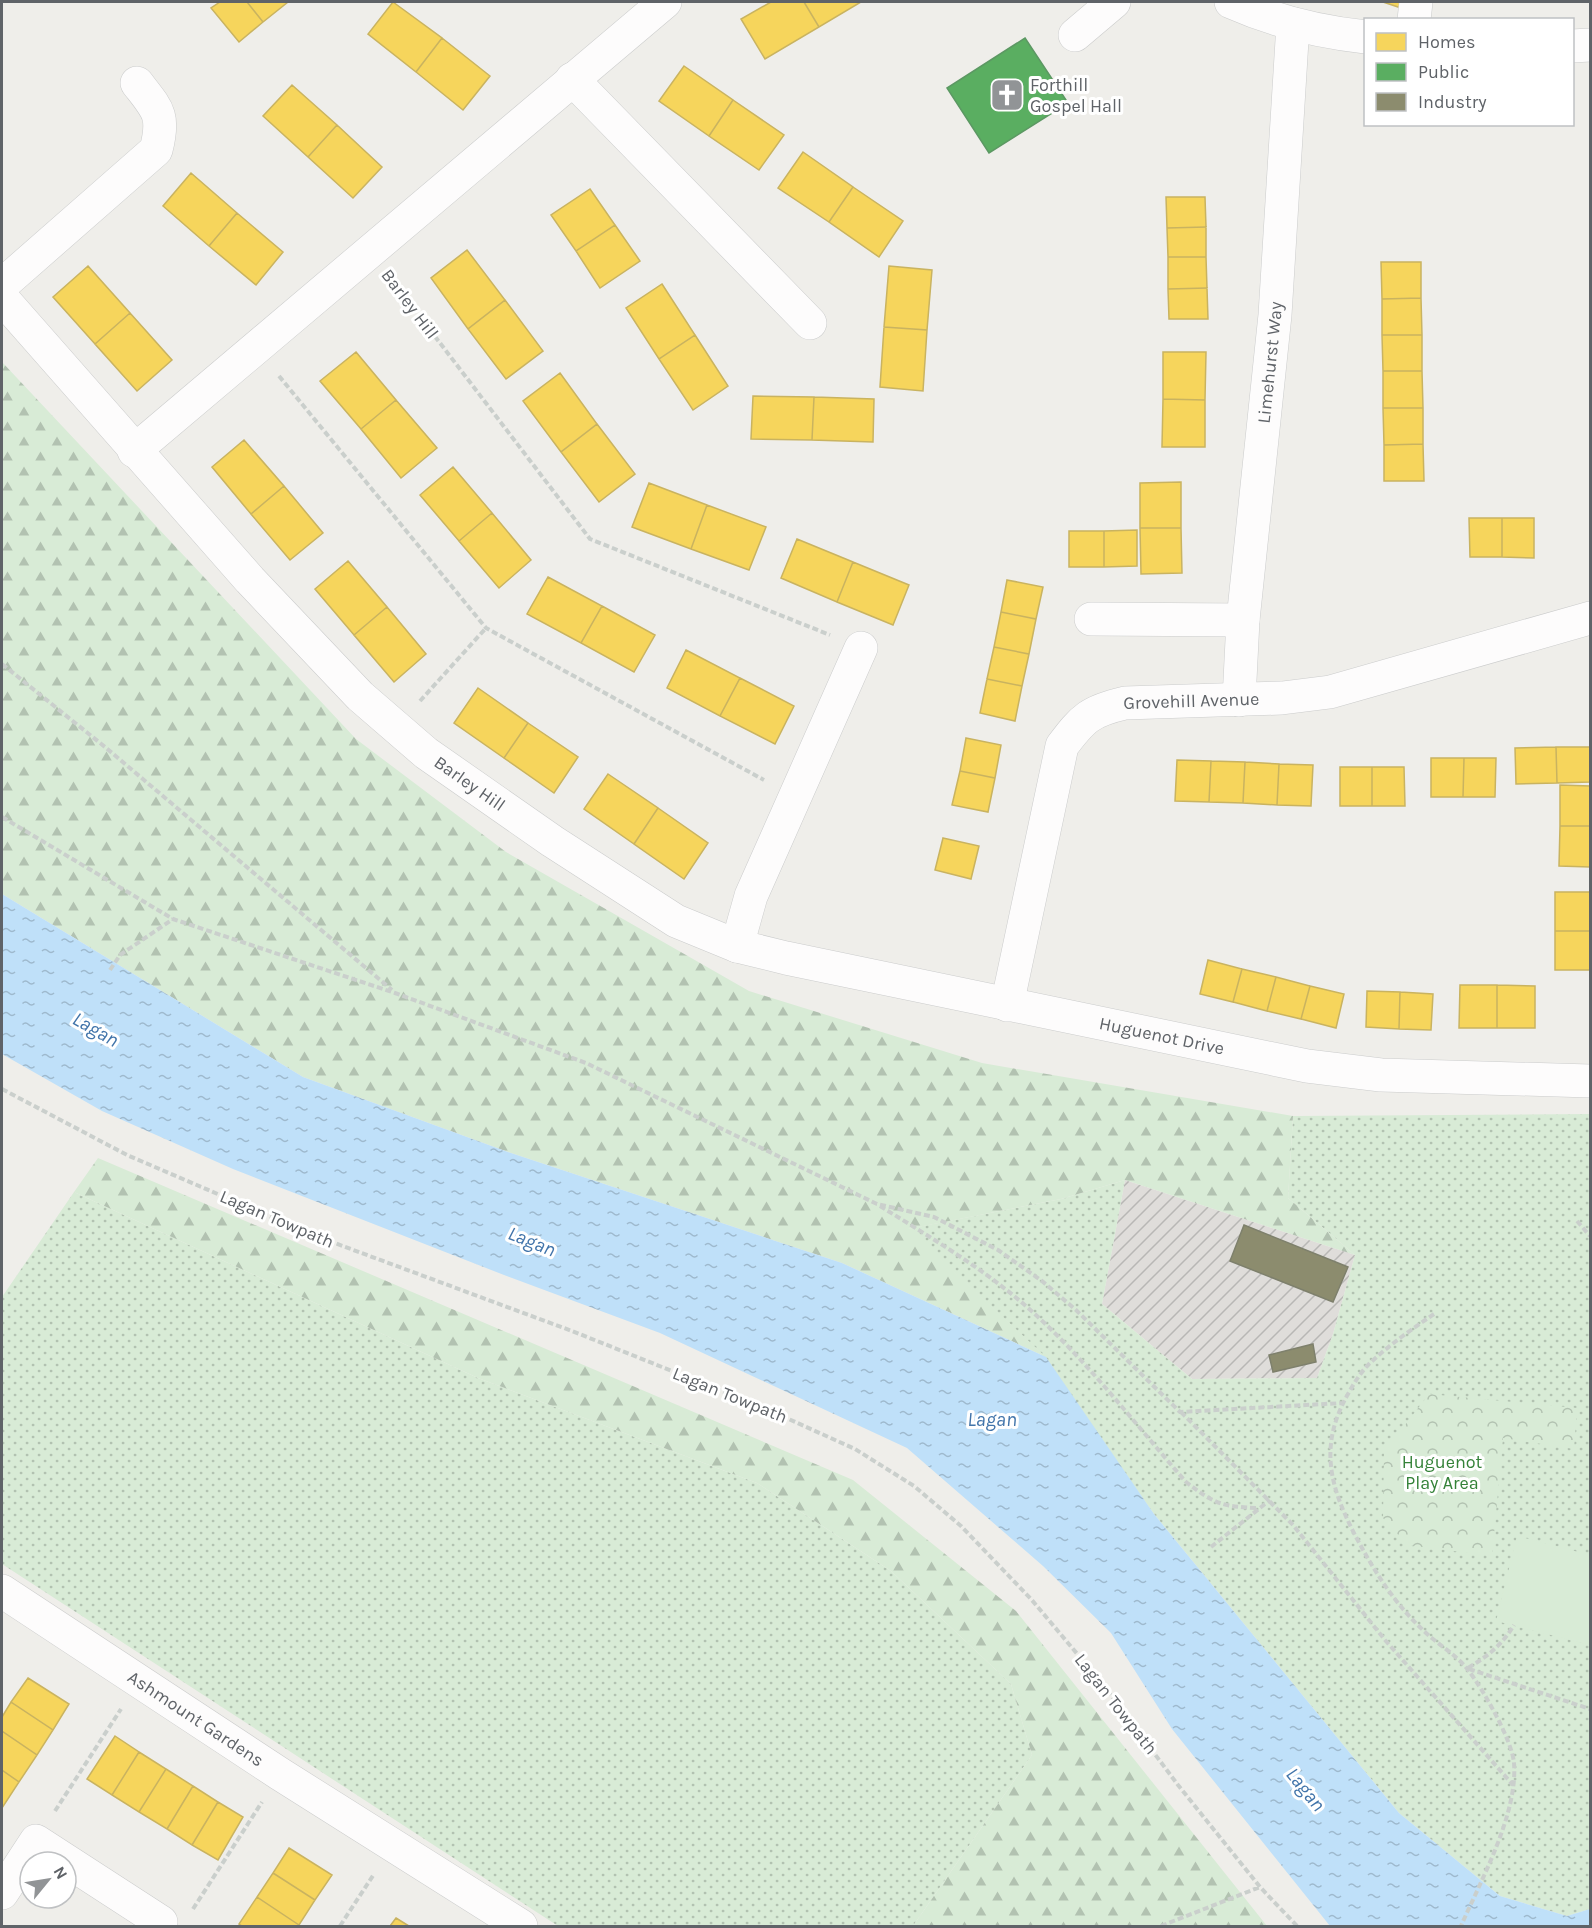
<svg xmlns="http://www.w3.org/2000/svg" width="1592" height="1928" viewBox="0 0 1592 1928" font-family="Karla,sans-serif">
  <defs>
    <pattern id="industrial-furrows" width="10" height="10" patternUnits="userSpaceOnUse" patternTransform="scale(1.5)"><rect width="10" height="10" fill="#dfddda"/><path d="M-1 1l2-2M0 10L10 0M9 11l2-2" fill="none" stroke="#b8b7b5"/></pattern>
    <pattern id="grass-dots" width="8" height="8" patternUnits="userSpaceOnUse" patternTransform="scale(1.5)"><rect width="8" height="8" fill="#d8ebd6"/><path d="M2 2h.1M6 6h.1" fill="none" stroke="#b2c2b1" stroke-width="1.8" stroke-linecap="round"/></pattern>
    <pattern id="forest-firs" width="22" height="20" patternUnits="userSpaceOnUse" patternTransform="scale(1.5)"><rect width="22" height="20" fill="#d8ebd6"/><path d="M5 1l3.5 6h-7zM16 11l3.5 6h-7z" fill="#b2c2b1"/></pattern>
    <pattern id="park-crowns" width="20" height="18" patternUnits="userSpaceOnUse" patternTransform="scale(1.5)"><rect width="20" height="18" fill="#d8ebd6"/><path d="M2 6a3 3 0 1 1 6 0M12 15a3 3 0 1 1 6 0" fill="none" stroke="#b2c2b1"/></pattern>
    <pattern id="water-ripples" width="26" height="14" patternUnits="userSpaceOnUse" patternTransform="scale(1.5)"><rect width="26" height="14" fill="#bfe0f9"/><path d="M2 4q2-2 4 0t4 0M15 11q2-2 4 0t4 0" fill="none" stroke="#9eb9cd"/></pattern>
  </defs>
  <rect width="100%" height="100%" fill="#efeeea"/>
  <path fill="url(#industrial-furrows)" d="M 1125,1180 L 1355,1255 L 1333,1334 L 1317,1378 L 1192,1379 L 1102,1304 Z"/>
  <path fill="url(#grass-dots)" d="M 1590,1114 L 1590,1909 L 1567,1916 L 1500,1896 L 1399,1813 L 1154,1514 L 1039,1351 L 907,1229 L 1061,1199 L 1125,1180 L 1102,1304 L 1192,1379 L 1317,1378 L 1333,1334 L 1355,1255 L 1288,1198 L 1293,1116 Z
    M 74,1192 L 478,1378 L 757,1483 L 891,1571 L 1011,1684 L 1032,1755 L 913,1926 L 558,1926 L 2,1564 L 2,1297 Z"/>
  <path fill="url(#forest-firs)" d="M 2,362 L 356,739 L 506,852 L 749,991 L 982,1063 L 1293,1116 L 1288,1198 L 1355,1255 L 1125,1180 L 1061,1199 L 908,1229 L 1046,1357 L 842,1263 L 511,1153 L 303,1077 L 2,894 Z
    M 98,1158 L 853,1480 L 1016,1611 L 1267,1926 L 913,1926 L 1032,1755 L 1011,1684 L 891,1571 L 757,1483 L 478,1378 L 74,1192 Z"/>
  <path fill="url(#park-crowns)" d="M 1429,1394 L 1577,1408 L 1574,1449 L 1503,1438 L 1492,1556 L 1407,1545 L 1383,1518 L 1384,1452 Z"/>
  <path fill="#d8ebd6" d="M 1517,1536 L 1590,1555 L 1590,1645 L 1496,1621 Z"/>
  <path fill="url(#water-ripples)" d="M 2,894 L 303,1077 L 511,1153 L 842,1263 L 1046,1357 L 1154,1514 L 1399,1813 L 1500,1896 L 1567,1916 L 1590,1909 L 1590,1926 L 1330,1926 L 1172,1729 L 1111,1633 L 1043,1566 L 907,1448 L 660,1333 L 504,1275 L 233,1169 L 102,1111 L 2,1054 Z"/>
  <path fill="#f6d55c" stroke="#c9b360" stroke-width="1.5" d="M 220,2 L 247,2 L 263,22 L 239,42 L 211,8 Z
    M 247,2 L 288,2 L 263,22 Z
    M 393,2 L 442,38 L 416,72 L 368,34 Z
    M 771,2 L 804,2 L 819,27 L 765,59 L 741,19 Z
    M 804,2 L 861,2 L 819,27 Z
    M 1383,2 L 1406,2 L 1404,9 Z
    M 442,38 L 490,76 L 463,110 L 416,72 Z
    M 684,66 L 733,100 L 709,136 L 659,101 Z
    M 292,85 L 337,125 L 308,157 L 263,116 Z
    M 733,100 L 784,135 L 759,170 L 709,136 Z
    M 337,125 L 382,167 L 353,198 L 308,157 Z
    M 803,152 L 853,187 L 829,222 L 778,188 Z
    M 191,173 L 237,213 L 209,246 L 163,206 Z
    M 853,187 L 903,221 L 879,257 L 829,222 Z
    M 590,189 L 615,225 L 576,251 L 551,215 Z
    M 1166,197 L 1205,197 L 1206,227 L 1167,228 Z
    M 237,213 L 283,252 L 256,285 L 209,246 Z
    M 615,225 L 640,261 L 600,288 L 576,251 Z
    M 1206,227 L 1206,257 L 1168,257 L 1167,228 Z
    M 467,250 L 505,300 L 468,329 L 431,278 Z
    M 1168,257 L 1206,257 L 1207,288 L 1168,289 Z
    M 1381,262 L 1421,262 L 1421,298 L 1382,299 Z
    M 88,266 L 130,313 L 95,344 L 53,297 Z
    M 889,266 L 932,270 L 927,330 L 884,327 Z
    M 662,284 L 695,335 L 659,359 L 626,308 Z
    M 1207,288 L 1208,319 L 1169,319 L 1168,289 Z
    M 1421,298 L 1422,335 L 1382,335 L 1382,299 Z
    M 505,300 L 543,351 L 506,379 L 468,329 Z
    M 130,313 L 172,360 L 137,391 L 95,344 Z
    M 884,327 L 927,330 L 923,391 L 880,387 Z
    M 695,335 L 728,386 L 693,410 L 659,359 Z
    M 1382,335 L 1422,335 L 1422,371 L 1383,371 Z
    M 356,352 L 396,400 L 361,429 L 320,381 Z
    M 1163,352 L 1206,352 L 1205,400 L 1163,399 Z
    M 1383,371 L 1422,371 L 1423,408 L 1383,408 Z
    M 560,373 L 597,424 L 561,452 L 523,401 Z
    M 753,396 L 814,397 L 812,440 L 751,439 Z
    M 814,397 L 874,399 L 873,442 L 812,440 Z
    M 1163,399 L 1205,400 L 1205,447 L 1162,447 Z
    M 396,400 L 437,448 L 401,478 L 361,429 Z
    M 1383,408 L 1423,408 L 1423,444 L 1384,445 Z
    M 597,424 L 635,474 L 599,502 L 561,452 Z
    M 244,440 L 284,486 L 251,514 L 212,467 Z
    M 1423,444 L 1424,481 L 1384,481 L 1384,445 Z
    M 453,467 L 492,513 L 459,541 L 420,495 Z
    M 1181,482 L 1181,528 L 1140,528 L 1140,483 Z
    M 649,483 L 707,505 L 691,549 L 632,527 Z
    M 284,486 L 323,533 L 290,560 L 251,514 Z
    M 707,505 L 766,527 L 749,570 L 691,549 Z
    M 492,513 L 531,560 L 499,588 L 459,541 Z
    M 1469,518 L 1502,518 L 1502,557 L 1470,557 Z
    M 1502,518 L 1534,518 L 1534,558 L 1502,557 Z
    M 1140,528 L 1181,528 L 1182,573 L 1141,574 Z
    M 1137,530 L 1137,566 L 1104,567 L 1104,531 Z
    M 1069,531 L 1104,531 L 1104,567 L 1069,567 Z
    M 797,539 L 853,562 L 837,602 L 781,578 Z
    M 348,561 L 387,607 L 354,635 L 315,589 Z
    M 853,562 L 909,585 L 893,625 L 837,602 Z
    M 548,577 L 602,606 L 581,643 L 527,614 Z
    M 1007,580 L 1043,587 L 1036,619 L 1001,612 Z
    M 602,606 L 655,635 L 634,672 L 581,643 Z
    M 387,607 L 426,654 L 394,682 L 354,635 Z
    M 1001,612 L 1036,619 L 1029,654 L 994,647 Z
    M 994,647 L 1029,654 L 1022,686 L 987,679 Z
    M 686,650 L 740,678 L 720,716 L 667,688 Z
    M 740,678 L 794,706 L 775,744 L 720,716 Z
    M 987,679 L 1022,686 L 1015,721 L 980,713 Z
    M 478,688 L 528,723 L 504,758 L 454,723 Z
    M 528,723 L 578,757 L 554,793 L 504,758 Z
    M 966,738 L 1001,745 L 995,778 L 960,771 Z
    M 1556,747 L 1590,747 L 1590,782 L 1557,783 Z
    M 1556,747 L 1557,783 L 1516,784 L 1515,748 Z
    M 1431,758 L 1464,758 L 1463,797 L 1431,797 Z
    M 1464,758 L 1496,758 L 1495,797 L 1463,797 Z
    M 1177,760 L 1211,761 L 1209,802 L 1175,801 Z
    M 1211,761 L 1245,762 L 1243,803 L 1209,802 Z
    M 1245,762 L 1279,764 L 1277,805 L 1243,803 Z
    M 1279,764 L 1313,765 L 1311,806 L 1277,805 Z
    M 1340,767 L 1372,767 L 1372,806 L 1340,806 Z
    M 1372,767 L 1404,767 L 1405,806 L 1372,806 Z
    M 960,771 L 995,778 L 988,812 L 952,805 Z
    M 608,774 L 658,808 L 634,844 L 584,809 Z
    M 1560,785 L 1590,786 L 1590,826 L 1560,826 Z
    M 658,808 L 708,843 L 684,879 L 634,844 Z
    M 1560,826 L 1590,826 L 1590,867 L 1559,866 Z
    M 943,838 L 979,846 L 971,879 L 935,870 Z
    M 1555,892 L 1590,892 L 1590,931 L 1555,931 Z
    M 1555,931 L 1590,931 L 1590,970 L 1555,970 Z
    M 1208,960 L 1242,969 L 1233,1002 L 1200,994 Z
    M 1242,969 L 1276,977 L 1267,1011 L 1233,1002 Z
    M 1276,977 L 1310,986 L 1301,1019 L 1267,1011 Z
    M 1460,985 L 1497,985 L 1497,1028 L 1459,1028 Z
    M 1497,985 L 1535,986 L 1535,1028 L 1497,1028 Z
    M 1310,986 L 1344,994 L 1336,1028 L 1301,1019 Z
    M 1367,991 L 1400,992 L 1399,1029 L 1366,1027 Z
    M 1400,992 L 1433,994 L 1431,1030 L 1399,1029 Z
    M 28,1678 L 69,1704 L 53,1730 L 11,1702 Z
    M 11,1702 L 53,1730 L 37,1755 L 2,1731 L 2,1717 Z
    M 2,1731 L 37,1755 L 19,1782 L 2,1770 Z
    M 115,1736 L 139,1752 L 112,1795 L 87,1779 Z
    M 139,1752 L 166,1769 L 139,1812 L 112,1795 Z
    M 166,1769 L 193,1786 L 167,1829 L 139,1812 Z
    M 2,1770 L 19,1782 L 2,1808 Z
    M 193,1786 L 218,1802 L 192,1845 L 167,1829 Z
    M 218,1802 L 243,1817 L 218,1860 L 192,1845 Z
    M 289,1848 L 332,1875 L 315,1900 L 273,1873 Z
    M 273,1873 L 315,1900 L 299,1925 L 257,1897 Z
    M 257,1897 L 299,1925 L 298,1926 L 242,1926 L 239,1924 Z
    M 396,1918 L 409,1926 L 390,1926 Z"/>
  <path fill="#5aae61" stroke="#5c9863" stroke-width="1.5" d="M 1025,38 L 1068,103 L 989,153 L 947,88 Z"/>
  <path fill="#8c8c6e" stroke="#7e806c" stroke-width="1.5" d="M 1244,1225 L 1348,1267 L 1333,1302 L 1230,1261 Z
    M 1313,1344 L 1316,1362 L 1273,1372 L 1269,1355 Z"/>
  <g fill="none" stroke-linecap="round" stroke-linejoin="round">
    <defs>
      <g id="minor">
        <path d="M 1231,2 C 1274,21 1319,32 1366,37"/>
        <path d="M 1414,20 L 1416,2"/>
        <path d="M 1075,35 L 1114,2"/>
        <path d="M 1572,46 L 1590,45"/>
        <path d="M 572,79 L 810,323"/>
        <path d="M 2,285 L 156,150 C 165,115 158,110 137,83"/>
        <path id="s1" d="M 2,298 L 250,580 L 360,696 L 426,753 L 552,841 L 676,921 L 737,946 L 786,958 L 1307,1066 L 1381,1075 L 1590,1081"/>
        <path d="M 134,451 L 665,2"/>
        <path d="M 1091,619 L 1243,620"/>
        <path id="s2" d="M 1239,700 L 1243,620 L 1275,315 L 1293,24"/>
        <path d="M 737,946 L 751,896 L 861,648"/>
        <path id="s3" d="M 1007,1005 L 1062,746 C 1083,718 1090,711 1125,703 L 1282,698 L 1330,692 L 1590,618"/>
        <path id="s4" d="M 2,1591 L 280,1774 L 521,1926"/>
        <path d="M 2,1893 L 36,1841 L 161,1922"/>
      </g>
    </defs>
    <use href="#minor" stroke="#cbcccc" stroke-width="34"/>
    <path stroke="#cacfcc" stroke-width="4" stroke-dasharray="6 3" stroke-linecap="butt" d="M 391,279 L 590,539 L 830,635
      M 279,376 L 486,628 L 764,780
      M 2,664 L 105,747 L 392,990
      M 420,701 L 486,628
      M 2,817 L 173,919 L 395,993 L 586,1063 L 877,1204 L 934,1217 L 998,1250 L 1042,1281 L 1076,1310 L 1180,1412 L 1343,1403
      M 110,970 L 120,955 L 173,919
      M 2,1089 L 127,1155 L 313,1235 L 572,1331 L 762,1407 L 855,1449 L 914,1486 L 961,1526 L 1031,1599 L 1100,1681 L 1178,1785 L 1260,1887 L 1297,1926
      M 880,1206 C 933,1239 991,1273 1037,1316 C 1091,1366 1137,1426 1186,1482 C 1215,1504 1222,1507 1259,1508
      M 1577,1221 L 1590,1236
      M 1434,1314 C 1412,1329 1389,1345 1369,1364 C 1361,1372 1354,1383 1348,1394 C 1319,1445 1329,1485 1355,1535 C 1374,1571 1394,1603 1424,1631 C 1437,1644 1457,1655 1468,1670 C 1483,1689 1512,1740 1514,1763 C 1518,1814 1481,1880 1461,1926
      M 1181,1412 L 1293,1525 L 1385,1640 L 1513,1785
      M 1211,1547 L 1270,1500
      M 1468,1668 C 1488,1656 1502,1645 1514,1625
      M 1469,1669 L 1590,1709
      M 55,1811 L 121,1709
      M 193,1909 L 262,1802
      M 340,1926 L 374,1874
      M 1161,1926 L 1260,1887"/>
    <use href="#minor" stroke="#fdfcfc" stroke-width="33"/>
  </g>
  <defs>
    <symbol id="church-square" viewBox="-11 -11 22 22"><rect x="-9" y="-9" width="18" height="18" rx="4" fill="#919496" stroke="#fff"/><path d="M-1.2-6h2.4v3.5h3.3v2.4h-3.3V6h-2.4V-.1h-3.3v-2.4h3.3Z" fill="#fff"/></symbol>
  </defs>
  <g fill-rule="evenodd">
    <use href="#church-square" x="988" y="76" width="38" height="38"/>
  </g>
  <g text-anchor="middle" stroke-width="6" stroke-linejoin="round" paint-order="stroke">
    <g font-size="18" fill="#5f6368" stroke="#fff" text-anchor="start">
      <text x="1030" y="91">Forthill<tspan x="1030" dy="21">Gospel Hall</tspan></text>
    </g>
    <g font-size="18" fill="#5f6368" stroke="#fff">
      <text transform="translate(410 304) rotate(53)" y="6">Barley Hill</text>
      <text dy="6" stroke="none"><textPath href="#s2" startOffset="339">Limehurst Way</textPath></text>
      <text dy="6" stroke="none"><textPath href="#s3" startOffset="410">Grovehill Avenue</textPath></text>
      <text dy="6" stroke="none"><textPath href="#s1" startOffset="676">Barley Hill</textPath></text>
      <text dy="6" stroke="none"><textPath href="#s1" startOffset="1424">Huguenot Drive</textPath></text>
      <text transform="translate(277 1219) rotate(23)" y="6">Lagan Towpath</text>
      <text transform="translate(730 1395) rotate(22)" y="6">Lagan Towpath</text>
      <text transform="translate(1116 1704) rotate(52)" y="6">Lagan Towpath</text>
      <text dy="6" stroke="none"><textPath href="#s4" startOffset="232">Ashmount Gardens</textPath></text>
    </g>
    <g font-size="18" fill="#348238" stroke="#fff">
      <text x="1442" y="1468">Huguenot<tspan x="1442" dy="21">Play Area</tspan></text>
    </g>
    <g font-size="20" font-style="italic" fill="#4174aa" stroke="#fff">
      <text transform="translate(96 1029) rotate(30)" y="7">Lagan</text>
      <text transform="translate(532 1241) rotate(22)" y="7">Lagan</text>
      <text x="992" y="1426">Lagan</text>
      <text transform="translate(1306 1789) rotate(51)" y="7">Lagan</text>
    </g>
  </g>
  <rect width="1592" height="1928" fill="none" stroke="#5f6368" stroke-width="6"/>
  <rect x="1364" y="18" width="210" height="108" fill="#ffffff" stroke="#bfc1c3" stroke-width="1.5"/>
  <rect x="1376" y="33" width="30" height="18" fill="#f6d55c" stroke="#bfc1c3" stroke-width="1.5"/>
  <text x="1418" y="48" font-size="18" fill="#5f6368">Homes</text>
  <rect x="1376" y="63" width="30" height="18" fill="#5aae61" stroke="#bfc1c3" stroke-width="1.5"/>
  <text x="1418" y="78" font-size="18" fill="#5f6368">Public</text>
  <rect x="1376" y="93" width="30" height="18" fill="#8c8c6e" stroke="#bfc1c3" stroke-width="1.5"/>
  <text x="1418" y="108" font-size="18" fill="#5f6368">Industry</text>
  <g transform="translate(48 1880) rotate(60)"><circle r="28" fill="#ffffff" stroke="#bfc1c3" stroke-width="1.5"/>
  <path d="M0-4.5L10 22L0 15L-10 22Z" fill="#919496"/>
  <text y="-9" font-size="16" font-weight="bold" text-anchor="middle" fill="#5f6368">N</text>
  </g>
</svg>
